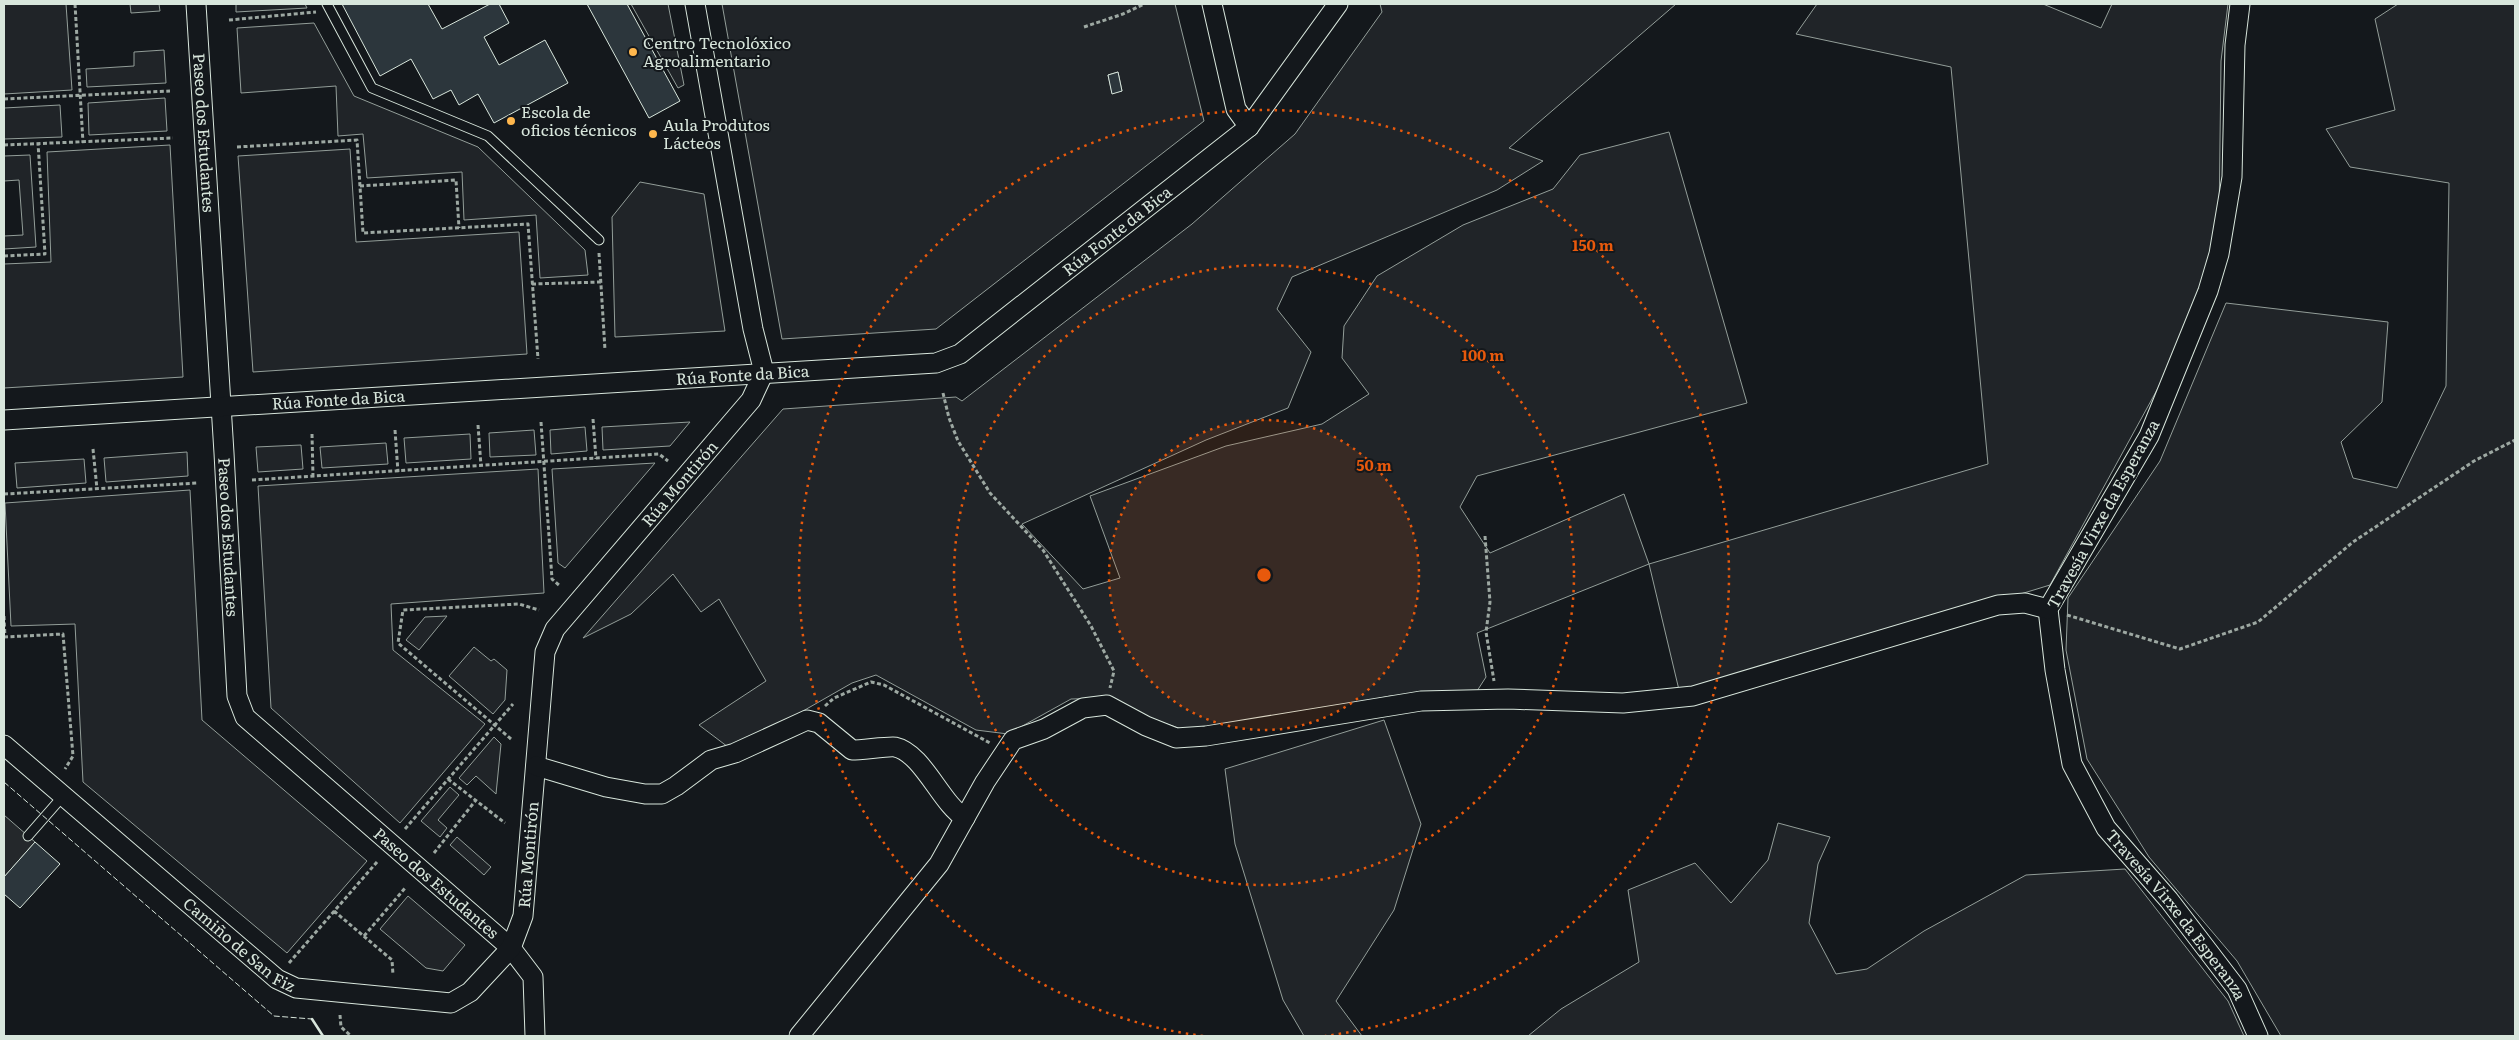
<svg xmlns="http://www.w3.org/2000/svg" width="2519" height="1040" viewBox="0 0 2519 1040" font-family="Literata,serif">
  <rect width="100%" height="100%" fill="#14181c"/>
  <path fill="#202428" stroke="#939e99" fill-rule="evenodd" d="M 4,4 L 66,4 L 72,90 L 4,94 Z
    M 130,4 L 159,4 L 160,11 L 131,13 Z
    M 236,4 L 305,4 L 307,8 L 236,12 Z
    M 631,4 L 668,4 L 684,85 L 678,88 Z
    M 722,4 L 1175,4 L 1204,121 L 936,329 L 782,339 ZM 1118,72 L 1122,91 L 1112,93 L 1108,75 Z
    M 1380,4 L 1676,4 L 1509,148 L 1543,161 L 1497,190 L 1292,277 L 1277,309 L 1311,352 L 1288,408 L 1206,440 L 1022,524 L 1083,589 L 1120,578 L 1090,496 L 1226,446 L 1322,424 L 1369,394 L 1342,358 L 1344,326 L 1377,276 L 1463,225 L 1553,189 L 1580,155 L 1669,132 L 1747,403 L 1477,476 L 1460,507 L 1490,553 L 1624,494 L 1649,564 L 1988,464 L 1951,67 L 1796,34 L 1817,4 L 2043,4 L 2101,28 L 2112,4 L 2228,4 L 2221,61 L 2219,223 L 2186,337 L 2050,585 L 1831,652 L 1679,690 L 1649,564 L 1477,633 L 1486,677 L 1477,691 L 1390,696 L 1265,722 L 1190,732 L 1138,714 L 1109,698 L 1071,699 L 1008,734 L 976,730 L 876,675 L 852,683 L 768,731 L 728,747 L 699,725 L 766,681 L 719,599 L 701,612 L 673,574 L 631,614 L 583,638 L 783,409 L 956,397 L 962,401 L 1192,224 L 1295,134 L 1382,12 Z
    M 2398,4 L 2515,4 L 2515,1036 L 2281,1036 L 2237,961 L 2149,857 L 2087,759 L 2066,650 L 2068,598 L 2160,461 L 2226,303 L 2388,322 L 2382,402 L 2341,442 L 2353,478 L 2397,488 L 2446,386 L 2449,183 L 2350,167 L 2326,129 L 2395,110 L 2375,19 Z
    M 314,23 L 354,96 L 478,147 L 585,250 L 588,275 L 540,278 L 536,215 L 464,220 L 462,172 L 367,178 L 363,134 L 338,136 L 336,86 L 241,93 L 237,28 Z
    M 164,50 L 166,83 L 87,87 L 86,69 L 134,66 L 134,52 Z
    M 165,98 L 167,131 L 89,135 L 88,103 Z
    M 60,105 L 62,137 L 4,139 L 4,108 Z
    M 170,145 L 183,377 L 4,388 L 4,264 L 51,262 L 47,152 Z
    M 350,149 L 356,242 L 519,232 L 527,354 L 253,372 L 238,156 Z
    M 30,155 L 36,247 L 4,249 L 4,236 L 23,235 L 19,180 L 4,181 L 4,156 Z
    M 640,182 L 704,194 L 725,331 L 615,337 L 612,217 Z
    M 690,422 L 670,446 L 603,450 L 602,427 Z
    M 585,427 L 587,451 L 551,454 L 550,430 Z
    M 534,430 L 536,455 L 490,457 L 489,433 Z
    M 470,434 L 471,459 L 406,463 L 404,438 Z
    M 386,443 L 388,464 L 322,468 L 320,447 Z
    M 301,445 L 303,469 L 258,472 L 256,447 Z
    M 187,452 L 188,476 L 106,482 L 104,458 Z
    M 84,459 L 86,483 L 17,488 L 15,463 Z
    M 655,463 L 565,568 L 558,563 L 552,469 Z
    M 538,469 L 544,593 L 391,604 L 393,650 L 485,724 L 400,823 L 271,708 L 258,486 Z
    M 190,490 L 202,720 L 367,861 L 287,953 L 83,782 L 75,624 L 11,626 L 5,503 Z
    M 447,616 L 419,650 L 406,640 L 425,617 Z
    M 474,647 L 491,661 L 494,659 L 507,670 L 505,700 L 493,714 L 449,676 Z
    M 1384,720 L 1421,824 L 1394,910 L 1336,1001 L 1362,1036 L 1304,1036 L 1283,1000 L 1235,844 L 1225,769 Z
    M 494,737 L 501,744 L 496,794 L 476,776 L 467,785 L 459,778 Z
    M 450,787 L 459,795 L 438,820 L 447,828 L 440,837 L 421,821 Z
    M 1778,823 L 1830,837 L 1818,864 L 1809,923 L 1836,974 L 1867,969 L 1924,931 L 2026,875 L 2125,869 L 2228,1001 L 2244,1036 L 1528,1036 L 1561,1009 L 1639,962 L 1628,890 L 1695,863 L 1731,903 L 1768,860 Z
    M 457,837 L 491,867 L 484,875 L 450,845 Z
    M 408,896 L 465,945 L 443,971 L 426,968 L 380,929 Z"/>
  <path fill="#24282b" stroke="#939e99" d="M 4,815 L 35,842 L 4,877 Z"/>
  <path fill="#2c363c" stroke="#d8e6dc" d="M 342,4 L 428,4 L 442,29 L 490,4 L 499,4 L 509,23 L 484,37 L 499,65 L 545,40 L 568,83 L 494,123 L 478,94 L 459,105 L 451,90 L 433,99 L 411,59 L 380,76 Z
    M 587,4 L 627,4 L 680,101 L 649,118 Z
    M 1118,72 L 1122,91 L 1112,94 L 1108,75 Z
    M 35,842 L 60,864 L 20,908 L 4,894 L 4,877 Z"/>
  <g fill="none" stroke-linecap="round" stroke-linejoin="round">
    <defs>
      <path id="lane" d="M 327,4 L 372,88 L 488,136 L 599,240
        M 28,836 L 63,796"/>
      <g id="street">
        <path id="s1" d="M 196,4 L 224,453 L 237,696 L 245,717 L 511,948 L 533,977 L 535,1036"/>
        <path d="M 1212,4 L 1236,109 L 1249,127"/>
        <path id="s2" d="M 2240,4 L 2235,45 L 2232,177 L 2219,254 L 2208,291 L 2149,436 L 2048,609 L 2055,670 L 2072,764 L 2106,828 L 2169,900 L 2237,989 L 2258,1036"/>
        <path id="s3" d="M 4,420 L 936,363 L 960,354 L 1249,127 L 1338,4"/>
        <path id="s4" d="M 4,745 L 277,979 L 296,988 L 451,1003 L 470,992 L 511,948 L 523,916 L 545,652 L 555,629 L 751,400 L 764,372 L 753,329 L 695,4"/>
        <path d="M 536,766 L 606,787 L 645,794 L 662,794 L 676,786 L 711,760 L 735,753 L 807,720 L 819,723 L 852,750 C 862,750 889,746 895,747 C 923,753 941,804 965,818"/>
        <path d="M 799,1036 L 939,864 L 985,782 L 1013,740 L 1044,729 L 1083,708 L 1107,705 L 1146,726 L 1176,738 L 1206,736 L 1421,701 L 1508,699 L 1623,703 L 1693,696 L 1998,605 L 2025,603 L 2048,609"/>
      </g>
    </defs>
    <use href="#lane" stroke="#d8e6dc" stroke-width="11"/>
    <use href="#street" stroke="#d8e6dc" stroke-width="21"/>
    <path stroke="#9da8a2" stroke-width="3" stroke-dasharray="4 2.5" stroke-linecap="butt" d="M 75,4 L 83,143
      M 229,20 L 316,12
      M 1084,27 L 1123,14 L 1144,4
      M 4,99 L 170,91
      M 4,145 L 173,138
      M 237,147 L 357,140 L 363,233 L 528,224 L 538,359
      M 360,186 L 456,180 L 459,228
      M 599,253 L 605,350
      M 4,256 L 45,254 L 38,143
      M 532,284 L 601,282
      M 943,393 L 949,418 L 958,441 L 990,493 L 1043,550 L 1091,626 L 1114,671 L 1110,688
      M 593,419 L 596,459
      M 541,422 L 552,579 L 560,586
      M 478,425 L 481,466
      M 395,430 L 398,472
      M 312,434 L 313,477
      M 93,449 L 97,489
      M 252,480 L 659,454 L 668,461
      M 4,494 L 197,483
      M 1485,536 L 1490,602 L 1486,632 L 1494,681
      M 2067,615 L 2180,649 L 2258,622 L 2353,542 L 2474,461 L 2515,440
      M 4,616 L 5,637
      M 4,637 L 63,634 L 73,756 L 65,769
      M 825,706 L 834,698 L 871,682 L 884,685 L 990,743
      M 511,739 L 398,643 L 403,610 L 519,604 L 539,610
      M 448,779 L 505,823
      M 405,829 L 513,704
      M 434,853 L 476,800
      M 334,911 L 392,960 L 393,975
      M 364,936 L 406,887
      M 289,963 L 377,862
      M 340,1015 L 341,1027 L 351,1036"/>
    <use href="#lane" stroke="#14181c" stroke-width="9"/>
    <use href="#street" stroke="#14181c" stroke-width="19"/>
    <path stroke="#d8e6dc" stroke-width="1" stroke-dasharray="6 2.5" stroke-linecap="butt" d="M 4,782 L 274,1016 L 312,1019"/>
    <path stroke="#d8e6dc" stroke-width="2.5" d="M 312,1019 L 323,1036"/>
  </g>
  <circle cx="1264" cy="575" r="155" fill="#e8590c" fill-opacity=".12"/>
  <g fill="none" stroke="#e8590c" stroke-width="2.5" stroke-dasharray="2.5 5">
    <circle cx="1264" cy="575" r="155"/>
    <circle cx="1264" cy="575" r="310"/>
    <path d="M1203 1036A465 465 0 1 1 1325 1036"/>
  </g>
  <g fill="#ffb74d" stroke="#14181c" stroke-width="2">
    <circle cx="633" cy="52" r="5"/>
    <circle cx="511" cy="121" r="5"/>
    <circle cx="653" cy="134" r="5"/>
  </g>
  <g text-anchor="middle" stroke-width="4" stroke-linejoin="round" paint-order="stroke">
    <g font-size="16" fill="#d8e6dc" stroke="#14181c" text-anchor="start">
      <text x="643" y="49">Centro Tecnolóxico<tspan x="643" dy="18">Agroalimentario</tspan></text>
      <text x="521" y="118">Escola de<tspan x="521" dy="18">oficios técnicos</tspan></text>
      <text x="663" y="131">Aula Produtos<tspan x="663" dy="18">Lácteos</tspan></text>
    </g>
    <g font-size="16" fill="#d8e6dc" stroke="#14181c">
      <text dy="6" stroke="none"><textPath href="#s1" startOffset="129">Paseo dos Estudantes</textPath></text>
      <text dy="6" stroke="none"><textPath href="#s3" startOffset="1159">Rúa Fonte da Bica</textPath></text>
      <text dy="6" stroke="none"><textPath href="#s3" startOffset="740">Rúa Fonte da Bica</textPath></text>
      <text dy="6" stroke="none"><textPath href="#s3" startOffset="335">Rúa Fonte da Bica</textPath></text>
      <text dy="6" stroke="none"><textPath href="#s4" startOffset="1134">Rúa Montirón</textPath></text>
      <text transform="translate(2103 514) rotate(-61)" y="6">Travesía Virxe da Esperanza</text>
      <text dy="6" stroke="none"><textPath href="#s1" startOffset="534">Paseo dos Estudantes</textPath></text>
      <text dy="6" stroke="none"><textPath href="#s4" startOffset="714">Rúa Montirón</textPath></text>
      <text dy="6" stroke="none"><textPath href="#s1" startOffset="969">Paseo dos Estudantes</textPath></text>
      <text dy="6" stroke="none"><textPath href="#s2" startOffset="988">Travesía Virxe da Esperanza</textPath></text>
      <text dy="6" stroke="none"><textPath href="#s4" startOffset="309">Camiño de San Fiz</textPath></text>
    </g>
  </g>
  <circle cx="1264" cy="575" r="8" fill="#e8590c" stroke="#14181c" stroke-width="2.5"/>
  <g font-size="15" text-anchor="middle" font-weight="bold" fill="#e8590c" stroke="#14181c" stroke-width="4" stroke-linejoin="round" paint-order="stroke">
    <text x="1593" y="251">150 m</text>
    <text x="1483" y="361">100 m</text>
    <text x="1374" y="471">50 m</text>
  </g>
  <rect width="2519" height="1040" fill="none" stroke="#d8e6dc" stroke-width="10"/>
</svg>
